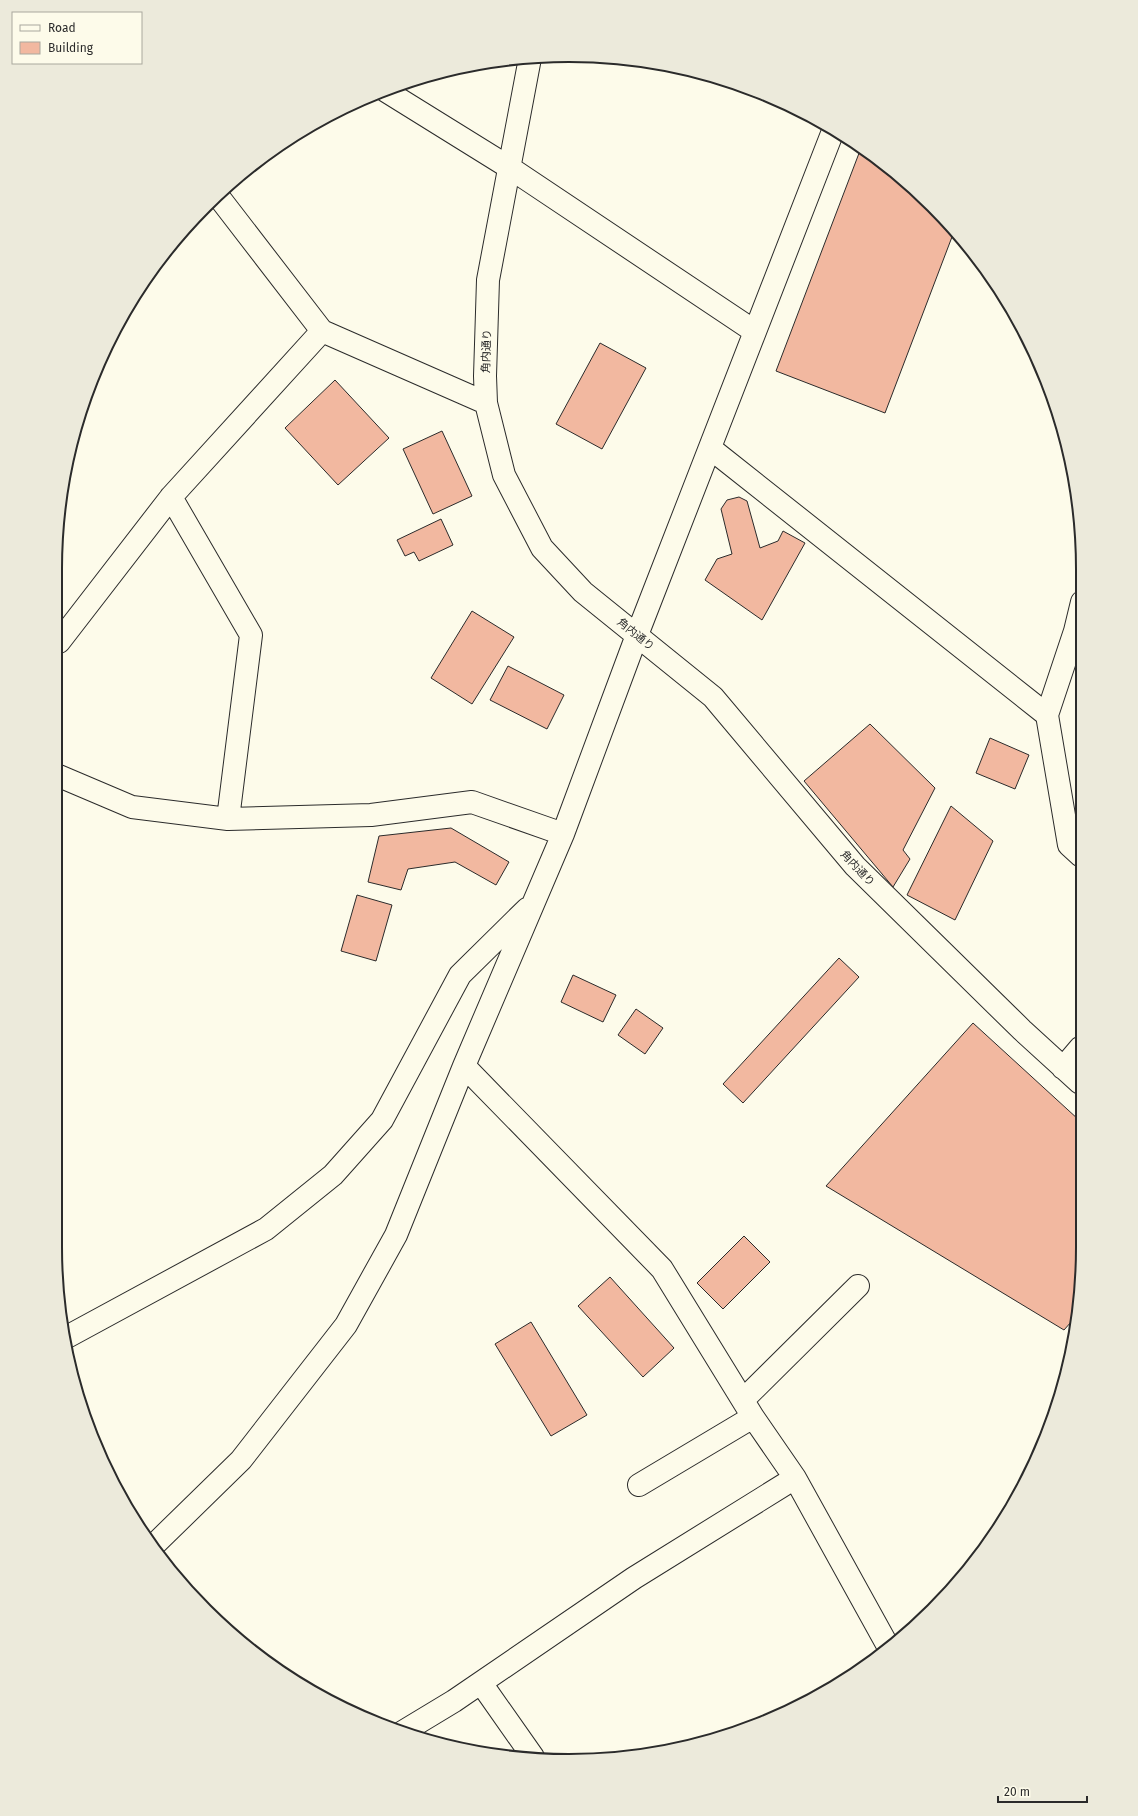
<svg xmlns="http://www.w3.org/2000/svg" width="1138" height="1816" viewBox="0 0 1138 1816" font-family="'Fira Sans','Noto Sans JP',sans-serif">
  <rect width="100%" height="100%" fill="#fdfbea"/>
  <path fill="#f2b8a0" stroke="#2b2b2b" d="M 861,148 L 882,161 L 955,229 L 885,413 L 776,371 Z
    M 600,343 L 646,368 L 602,449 L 556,424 Z
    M 335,380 L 389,438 L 338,485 L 285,428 Z
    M 442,431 L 472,496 L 433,514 L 403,449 Z
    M 739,497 L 747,501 L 760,548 L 778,541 L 783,531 L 805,543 L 762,620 L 705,580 L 717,559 L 732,554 L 721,509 L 727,500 Z
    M 441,519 L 453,545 L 419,561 L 414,552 L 405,556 L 397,540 Z
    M 472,611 L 514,637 L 472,704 L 431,678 Z
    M 508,666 L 564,695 L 547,729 L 490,700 Z
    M 870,724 L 935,788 L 903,850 L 910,859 L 893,887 L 804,781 Z
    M 990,738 L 1029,755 L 1015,789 L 976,773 Z
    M 951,806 L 993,841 L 955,920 L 907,895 Z
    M 451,828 L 509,862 L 496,885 L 455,862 L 408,869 L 401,890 L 368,882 L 379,836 Z
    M 357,895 L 392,905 L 376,961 L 341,951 Z
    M 839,958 L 859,977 L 743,1103 L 723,1084 Z
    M 573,975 L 616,995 L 603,1022 L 561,1002 Z
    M 636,1009 L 663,1028 L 645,1054 L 618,1035 Z
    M 973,1023 L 1079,1120 L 1079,1313 L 1064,1330 L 826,1186 Z
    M 744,1236 L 770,1262 L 723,1309 L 697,1283 Z
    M 610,1277 L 674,1348 L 643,1377 L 578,1306 Z
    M 531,1322 L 587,1415 L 551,1436 L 495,1344 Z"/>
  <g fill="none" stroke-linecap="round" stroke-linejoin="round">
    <defs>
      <path id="minor" d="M 530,58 L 488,280 L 485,376 L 486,403 L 504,475 L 542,548 L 583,592 L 713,697 L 855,866 L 1022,1030 L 1080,1083
        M 386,91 L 510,168 L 754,331
        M 218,196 L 322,331 L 486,403
        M 710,448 L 1047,715 L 1069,845 L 1081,856
        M 171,497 L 251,635 L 228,819
        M 59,642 L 171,497 L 322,331
        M 1047,715 L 1075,631 L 1082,602
        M 59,776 L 132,807 L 228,819 L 371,815 L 472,802 L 563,834
        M 464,1066 L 662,1269 L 753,1417
        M 1063,1068 L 1080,1048
        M 65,1338 L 266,1229 L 333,1175 L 382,1120 L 460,975 L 527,909
        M 743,1400 L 858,1286
        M 639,1485 L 753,1417 L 795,1478 L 889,1648
        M 153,1546 L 241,1460 L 346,1325 L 396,1235 L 464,1066 L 563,834 L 637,635 L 833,131
        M 481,1683 L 533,1757
        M 401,1733 L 454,1701 L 634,1578 L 795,1478"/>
    </defs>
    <use href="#minor" stroke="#2b2b2b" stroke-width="24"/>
    <use href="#minor" stroke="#fdfbea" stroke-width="22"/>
  </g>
  <g text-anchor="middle" stroke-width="3" stroke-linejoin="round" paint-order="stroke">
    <g font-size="11" fill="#2b2b2b" stroke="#fdfbea">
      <text transform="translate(486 351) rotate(-88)" y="4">角内通り</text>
      <text transform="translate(636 634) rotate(39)" y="4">角内通り</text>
      <text transform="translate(858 868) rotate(47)" y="4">角内通り</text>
    </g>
  </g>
  <path d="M0 0H1138V1816H0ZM569 62H569A507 507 0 0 1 1076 569V1247A507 507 0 0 1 569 1754H569A507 507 0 0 1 62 1247V569A507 507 0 0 1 569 62Z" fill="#eceadb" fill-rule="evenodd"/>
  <path fill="none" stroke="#2b2b2b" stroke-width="2" d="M569 62H569A507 507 0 0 1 1076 569V1247A507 507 0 0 1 569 1754H569A507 507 0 0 1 62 1247V569A507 507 0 0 1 569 62Z"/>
  <rect x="12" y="12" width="130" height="52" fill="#fdfbea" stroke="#a9a89e"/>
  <rect x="20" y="25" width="20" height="6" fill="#fdfbea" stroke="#a9a89e"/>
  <text x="48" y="32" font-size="12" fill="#2b2b2b">Road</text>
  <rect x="20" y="42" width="20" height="12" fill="#f2b8a0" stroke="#a9a89e"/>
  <text x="48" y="52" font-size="12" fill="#2b2b2b">Building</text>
  <path d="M998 1796v6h89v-6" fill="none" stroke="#2b2b2b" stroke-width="2"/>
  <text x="1004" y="1796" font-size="12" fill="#2b2b2b" stroke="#fdfbea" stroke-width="3" paint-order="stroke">20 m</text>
</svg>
